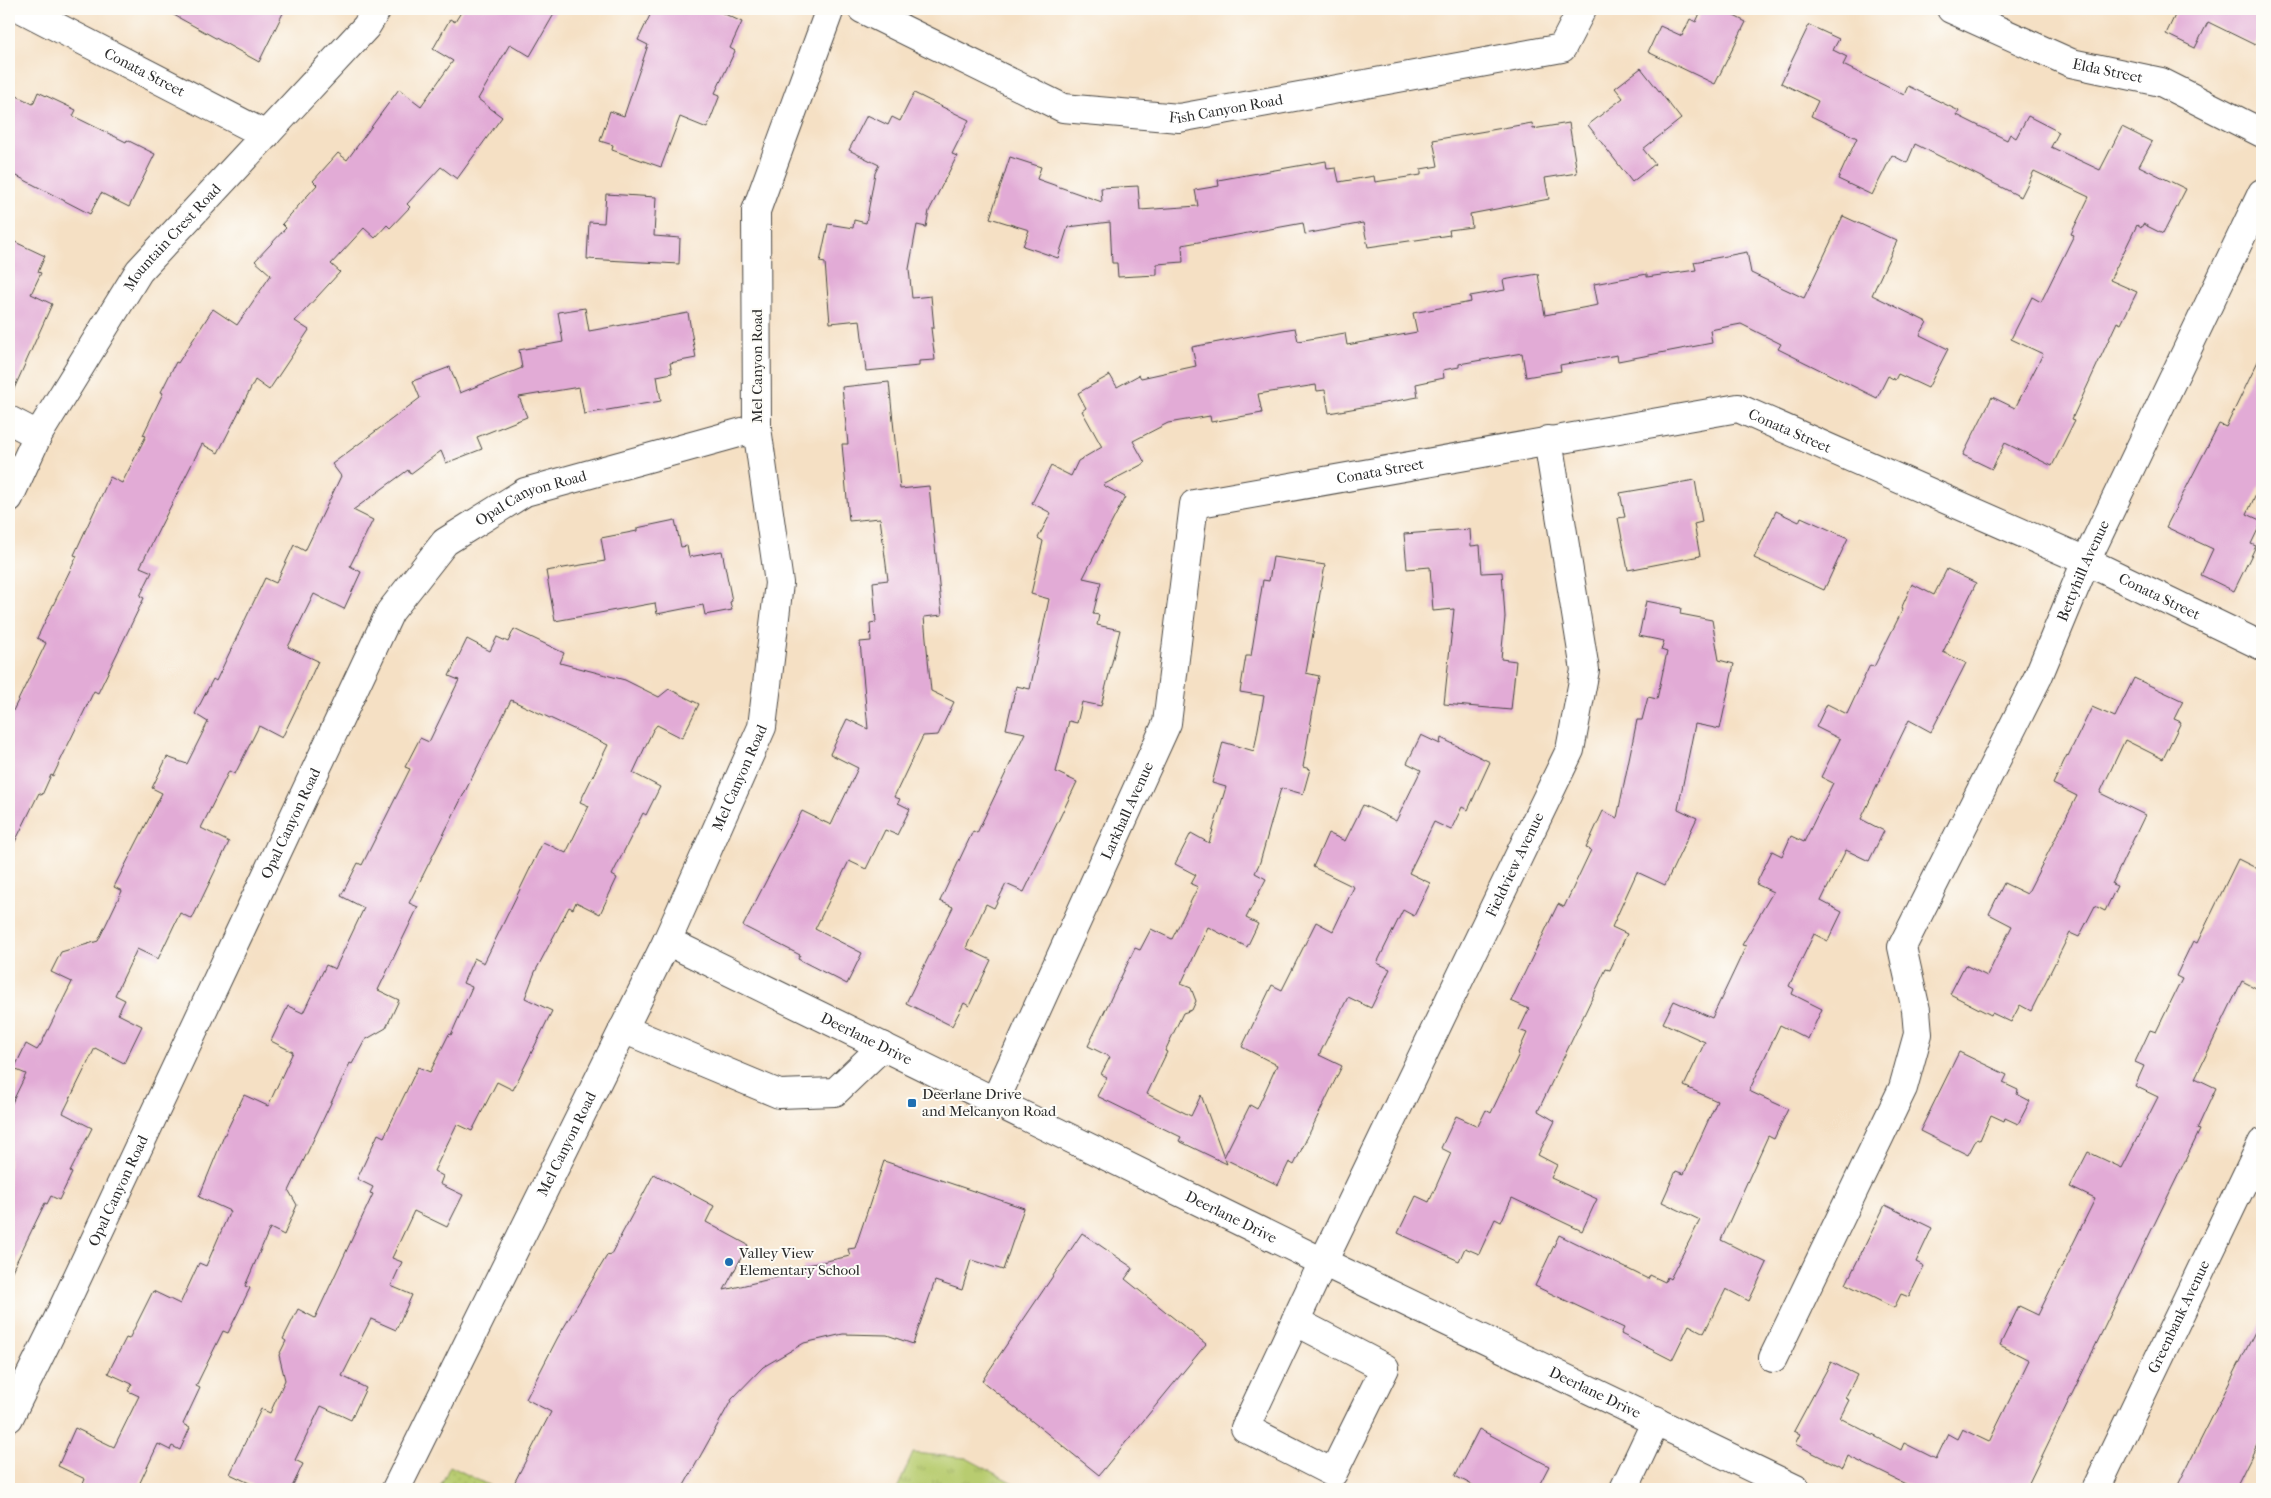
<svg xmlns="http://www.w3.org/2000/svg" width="2271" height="1498" viewBox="0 0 2271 1498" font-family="'IM FELL French Canon',serif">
  <defs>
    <pattern id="grass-tufts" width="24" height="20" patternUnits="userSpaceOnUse" patternTransform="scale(1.25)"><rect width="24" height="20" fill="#b8cc70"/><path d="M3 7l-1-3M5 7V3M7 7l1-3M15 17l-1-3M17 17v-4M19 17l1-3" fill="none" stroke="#9eaf61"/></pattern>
    <pattern id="park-dots" width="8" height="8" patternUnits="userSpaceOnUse" patternTransform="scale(1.25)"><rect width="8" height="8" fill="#b8cc70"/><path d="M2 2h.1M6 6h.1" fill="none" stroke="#9eaf61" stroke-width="1.8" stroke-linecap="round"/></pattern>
  </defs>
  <rect width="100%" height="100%" fill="#fdfcf7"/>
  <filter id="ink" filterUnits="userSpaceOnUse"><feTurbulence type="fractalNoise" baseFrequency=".02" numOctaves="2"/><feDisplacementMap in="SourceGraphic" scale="10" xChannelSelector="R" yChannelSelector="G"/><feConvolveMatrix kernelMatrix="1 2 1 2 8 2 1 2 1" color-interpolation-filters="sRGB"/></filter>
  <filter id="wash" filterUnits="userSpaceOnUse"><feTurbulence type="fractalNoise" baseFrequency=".0096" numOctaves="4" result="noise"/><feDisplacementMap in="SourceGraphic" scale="20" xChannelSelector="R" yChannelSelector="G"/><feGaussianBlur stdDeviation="1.12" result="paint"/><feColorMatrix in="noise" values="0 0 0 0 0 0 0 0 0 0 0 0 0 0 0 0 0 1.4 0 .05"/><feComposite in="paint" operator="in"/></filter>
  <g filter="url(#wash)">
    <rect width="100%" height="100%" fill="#f5e0c4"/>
    <path fill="url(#grass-tufts)" stroke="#727c4e" d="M 913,1453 L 966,1458 L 1024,1489 L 897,1489 Z"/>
    <path fill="url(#park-dots)" stroke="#727c4e" d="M 450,1466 L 496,1489 L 439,1489 Z"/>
    <g id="blocks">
      <path fill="#e2abd6" d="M 163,9 L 285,9 L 259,62 Z
        M 463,9 L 557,9 L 530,56 L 510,44 L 478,99 L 502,117 L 457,179 L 441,167 L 407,204 L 410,207 L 390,228 L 387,225 L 375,238 L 364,228 L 331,264 L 340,272 L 295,321 L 309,330 L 269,390 L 255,380 L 218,453 L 202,444 L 140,567 L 152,572 L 140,596 L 144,598 L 98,693 L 94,691 L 53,776 L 51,775 L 42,795 L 39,793 L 9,854 L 9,719 L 46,643 L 37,638 L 77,556 L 74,555 L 110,477 L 122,483 L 146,436 L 143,435 L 163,393 L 161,392 L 176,362 L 178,363 L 213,309 L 237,325 L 271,275 L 255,261 L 286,228 L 282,224 L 317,185 L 313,181 L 338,153 L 347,160 L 399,89 L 421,106 L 453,61 L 433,49 L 450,19 L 455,22 Z
        M 653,9 L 714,9 L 742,22 L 730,48 L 735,51 L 715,93 L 720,95 L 707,128 L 680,117 L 661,167 L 612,150 L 613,145 L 600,141 L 610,111 L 624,116 L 648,45 L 638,40 Z
        M 1702,9 L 1720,9 L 1746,22 L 1715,84 L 1648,52 L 1660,26 L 1682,36 L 1690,19 L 1696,22 Z
        M 2178,9 L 2262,9 L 2262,29 L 2255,45 L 2208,22 L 2195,48 L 2166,34 Z
        M 1809,25 L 1839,39 L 1833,50 L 1847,57 L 1843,65 L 1904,95 L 1908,86 L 1959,111 L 1957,115 L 2007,140 L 2010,134 L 2016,138 L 2028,116 L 2059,132 L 2051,147 L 2100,170 L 2122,127 L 2152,142 L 2139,166 L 2186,189 L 2163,234 L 2143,224 L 2141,228 L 2137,225 L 2110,280 L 2137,292 L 2121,324 L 2117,322 L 2072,419 L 2075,420 L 2052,466 L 2005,443 L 1992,469 L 1963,455 L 1992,397 L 2015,408 L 2043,354 L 2011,339 L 2032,297 L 2041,302 L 2074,235 L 2071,234 L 2089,197 L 2034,171 L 2021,197 L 1915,144 L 1907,163 L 1892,155 L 1872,195 L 1838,179 L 1857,138 L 1811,116 L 1818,101 L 1781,83 Z
        M 1641,68 L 1681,119 L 1643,149 L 1655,164 L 1632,182 L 1588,125 L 1623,98 L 1615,88 Z
        M 9,92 L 33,104 L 38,92 L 76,110 L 73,116 L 126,142 L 127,140 L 155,154 L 129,207 L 101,193 L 90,214 L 9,172 Z
        M 914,93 L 969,120 L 952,154 L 957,156 L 929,211 L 926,227 L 917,225 L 909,269 L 912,298 L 931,296 L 934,328 L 931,328 L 935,360 L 919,361 L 919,366 L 866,371 L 860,320 L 830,323 L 825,263 L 820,262 L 828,224 L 853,228 L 854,220 L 866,223 L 875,173 L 879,165 L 849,150 L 867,115 L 888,125 L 892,117 L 900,121 Z
        M 1532,123 L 1533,129 L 1569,123 L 1577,173 L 1545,178 L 1549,199 L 1470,214 L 1472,227 L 1449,230 L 1450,235 L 1368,247 L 1363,223 L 1305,234 L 1303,223 L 1182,245 L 1183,262 L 1157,264 L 1157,275 L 1118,277 L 1117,263 L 1112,263 L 1110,222 L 1068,227 L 1058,258 L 1023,246 L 1029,230 L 990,218 L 1010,157 L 1041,167 L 1037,179 L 1102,202 L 1101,188 L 1138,186 L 1140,210 L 1198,206 L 1195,190 L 1219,186 L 1218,180 L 1326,161 L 1327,169 L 1336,168 L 1339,182 L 1374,176 L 1375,182 L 1421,175 L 1421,169 L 1438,166 L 1433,140 Z
        M 606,194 L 656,197 L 654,236 L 680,238 L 679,264 L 587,259 L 589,222 L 604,223 Z
        M 1843,216 L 1897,241 L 1872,295 L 1927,322 L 1920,335 L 1948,349 L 1928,388 L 1898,374 L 1895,380 L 1888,376 L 1877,398 L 1778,349 L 1781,344 L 1741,324 L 1710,330 L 1712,343 L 1618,361 L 1617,355 L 1560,365 L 1561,371 L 1526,377 L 1522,353 L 1459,364 L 1459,367 L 1443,370 L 1444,378 L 1416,384 L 1418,397 L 1329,413 L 1325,390 L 1317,391 L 1316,385 L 1258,394 L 1262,413 L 1211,422 L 1210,416 L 1168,423 L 1133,441 L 1145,463 L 1103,485 L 1125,497 L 1083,578 L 1101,582 L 1093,614 L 1099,615 L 1097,625 L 1120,630 L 1101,706 L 1082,702 L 1077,723 L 1069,721 L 1056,772 L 1077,782 L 1024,892 L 1006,884 L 994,908 L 986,904 L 966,948 L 991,960 L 969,1006 L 964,1003 L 952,1026 L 906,1003 L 953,907 L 940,901 L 973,831 L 977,833 L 1025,733 L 1006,729 L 1016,686 L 1030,689 L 1049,599 L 1031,594 L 1043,541 L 1038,538 L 1051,513 L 1032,503 L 1051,466 L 1071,476 L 1078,461 L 1102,447 L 1082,411 L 1086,408 L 1078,393 L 1110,375 L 1117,387 L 1139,375 L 1141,378 L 1196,366 L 1192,347 L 1277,331 L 1295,328 L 1298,341 L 1345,333 L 1347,345 L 1417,332 L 1413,313 L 1471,302 L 1470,296 L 1505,290 L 1503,280 L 1538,274 L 1545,315 L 1598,305 L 1594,284 L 1647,274 L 1647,277 L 1696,270 L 1694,262 L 1747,252 L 1751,273 L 1804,298 Z
        M 15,242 L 45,256 L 38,272 L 41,273 L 31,294 L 52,304 L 9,400 L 9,256 Z
        M 585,308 L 589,331 L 688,313 L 696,358 L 670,363 L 672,373 L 657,376 L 661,401 L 584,414 L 579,387 L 519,397 L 527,417 L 477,437 L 482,449 L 446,463 L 441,451 L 410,474 L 408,470 L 353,510 L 373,520 L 350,566 L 361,572 L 344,609 L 314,594 L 288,647 L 318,661 L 298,705 L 282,738 L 259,726 L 235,774 L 229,771 L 201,828 L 229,842 L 192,919 L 180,913 L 158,959 L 137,949 L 115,995 L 125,1000 L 118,1014 L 142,1026 L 124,1063 L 95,1048 L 63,1113 L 92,1128 L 70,1172 L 72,1173 L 59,1200 L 51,1196 L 47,1204 L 45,1203 L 9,1277 L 9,1109 L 26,1074 L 14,1069 L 26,1044 L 37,1050 L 41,1044 L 72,982 L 51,972 L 61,952 L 98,941 L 122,891 L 114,887 L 162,793 L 152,788 L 167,757 L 187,764 L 208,722 L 195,714 L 213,679 L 216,681 L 265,578 L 276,583 L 294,545 L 305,551 L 341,476 L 332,464 L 420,398 L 413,381 L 450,367 L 460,393 L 522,368 L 519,350 L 563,342 L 558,312 Z
        M 2262,353 L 2262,480 L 2247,514 L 2262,521 L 2251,544 L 2256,546 L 2234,591 L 2201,575 L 2213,549 L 2166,527 L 2219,424 L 2226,427 Z
        M 889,382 L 900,489 L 929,486 L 942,615 L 924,617 L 931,691 L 954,702 L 938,735 L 923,736 L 894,797 L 900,799 L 898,803 L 910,809 L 897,835 L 885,830 L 866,869 L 849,861 L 815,929 L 862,953 L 847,984 L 798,959 L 800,955 L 743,926 L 802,811 L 831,825 L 858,768 L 830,754 L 847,719 L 868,729 L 860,642 L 871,641 L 870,623 L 876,622 L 873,582 L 888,580 L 880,518 L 849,521 L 842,444 L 848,444 L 842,387 Z
        M 1695,480 L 1702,522 L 1694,524 L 1700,556 L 1628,570 L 1618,518 L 1625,517 L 1620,493 Z
        M 1776,511 L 1799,522 L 1801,517 L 1848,538 L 1824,590 L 1754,558 Z
        M 675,520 L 681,547 L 687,546 L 689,557 L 722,551 L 732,601 L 730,602 L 732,610 L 705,615 L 703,605 L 657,614 L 655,603 L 555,621 L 546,571 L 605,561 L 601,538 L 637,531 L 637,528 Z
        M 1470,529 L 1471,546 L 1480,545 L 1482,573 L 1502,572 L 1505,617 L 1501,659 L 1516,661 L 1511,710 L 1444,704 L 1454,609 L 1433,611 L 1430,567 L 1407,569 L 1404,534 Z
        M 1273,557 L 1325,565 L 1306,673 L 1319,676 L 1303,767 L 1310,769 L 1303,794 L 1281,788 L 1260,862 L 1255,873 L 1266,879 L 1246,918 L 1258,924 L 1247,947 L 1208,927 L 1181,984 L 1191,988 L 1196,1001 L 1192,1010 L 1183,1013 L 1165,1051 L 1167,1052 L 1147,1094 L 1191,1116 L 1201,1095 L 1224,1157 L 1250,1105 L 1257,1109 L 1277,1065 L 1242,1047 L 1272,985 L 1282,990 L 1316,922 L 1333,931 L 1354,887 L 1313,867 L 1328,833 L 1345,841 L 1363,805 L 1396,821 L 1421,770 L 1407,763 L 1421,735 L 1440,744 L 1441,738 L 1490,762 L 1468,810 L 1462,807 L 1451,830 L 1434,822 L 1409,873 L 1430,883 L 1414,916 L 1403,910 L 1377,963 L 1390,969 L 1371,1008 L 1348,997 L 1319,1055 L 1342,1066 L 1294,1165 L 1289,1162 L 1278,1185 L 1225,1159 L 1227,1164 L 1179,1141 L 1181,1137 L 1097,1096 L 1107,1077 L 1101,1074 L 1110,1057 L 1088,1046 L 1135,948 L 1140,950 L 1151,929 L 1172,939 L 1198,887 L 1191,884 L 1196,875 L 1175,864 L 1191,833 L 1209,843 L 1226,787 L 1212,783 L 1223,742 L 1254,751 L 1264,696 L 1240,692 L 1246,656 L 1251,656 L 1263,580 L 1269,581 Z
        M 1947,569 L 1976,583 L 1943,652 L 1966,663 L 1931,732 L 1909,720 L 1861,819 L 1884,831 L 1869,861 L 1846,850 L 1821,901 L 1842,912 L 1828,941 L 1814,934 L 1789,986 L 1794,989 L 1792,994 L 1822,1009 L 1808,1039 L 1780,1025 L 1749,1091 L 1788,1109 L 1774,1139 L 1768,1136 L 1721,1240 L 1767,1263 L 1749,1301 L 1726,1289 L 1704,1333 L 1689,1325 L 1672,1360 L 1621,1334 L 1624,1328 L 1535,1286 L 1559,1235 L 1648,1279 L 1650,1275 L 1665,1282 L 1667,1277 L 1670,1279 L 1700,1220 L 1662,1202 L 1676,1171 L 1684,1174 L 1717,1101 L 1684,1086 L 1705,1042 L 1663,1023 L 1674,1001 L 1712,1018 L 1746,946 L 1742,945 L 1773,892 L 1756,884 L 1772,851 L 1782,856 L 1791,836 L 1804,842 L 1833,783 L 1821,777 L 1840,739 L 1816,727 L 1827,704 L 1847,714 L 1870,665 L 1874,667 L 1903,609 L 1901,609 L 1912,584 L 1934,595 Z
        M 1646,601 L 1681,608 L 1680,614 L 1712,620 L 1719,660 L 1734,664 L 1720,729 L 1695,724 L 1678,809 L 1697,818 L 1665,885 L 1637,872 L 1612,927 L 1627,934 L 1610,970 L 1606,969 L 1538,1111 L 1555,1121 L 1538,1155 L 1557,1165 L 1551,1178 L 1597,1199 L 1582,1231 L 1512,1198 L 1501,1222 L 1495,1219 L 1479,1254 L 1465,1248 L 1459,1261 L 1398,1233 L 1416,1196 L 1429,1202 L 1451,1153 L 1441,1148 L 1456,1116 L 1478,1126 L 1486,1110 L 1491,1113 L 1519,1054 L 1518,1053 L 1527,1033 L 1519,1030 L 1529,1009 L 1511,1001 L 1558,904 L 1564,907 L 1591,850 L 1586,848 L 1603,811 L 1617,818 L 1637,720 L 1642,720 L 1648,697 L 1657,699 L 1667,652 L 1661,650 L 1664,641 L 1639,636 Z
        M 514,629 L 564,653 L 560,663 L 625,680 L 659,697 L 669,689 L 699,704 L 682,738 L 657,725 L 653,730 L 633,773 L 660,787 L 646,815 L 643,813 L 612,875 L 617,878 L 600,914 L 576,902 L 573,909 L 569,907 L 535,972 L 525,998 L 552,1011 L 513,1090 L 497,1082 L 472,1131 L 457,1124 L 434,1171 L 443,1176 L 440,1184 L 463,1195 L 447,1227 L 414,1211 L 392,1258 L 402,1262 L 391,1286 L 412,1295 L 396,1330 L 371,1319 L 342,1376 L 366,1388 L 351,1420 L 321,1406 L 295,1460 L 303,1464 L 291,1489 L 262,1489 L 230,1474 L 261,1409 L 270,1413 L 285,1380 L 279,1355 L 286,1341 L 283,1339 L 298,1309 L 315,1318 L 373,1194 L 370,1193 L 373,1187 L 357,1179 L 378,1134 L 384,1137 L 418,1067 L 430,1072 L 449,1034 L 451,1035 L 472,987 L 463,983 L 474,958 L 484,963 L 543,842 L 566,853 L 589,806 L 580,802 L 608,745 L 511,700 L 409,903 L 418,907 L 378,990 L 399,1000 L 386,1028 L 365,1040 L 352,1064 L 350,1063 L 289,1191 L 297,1205 L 284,1235 L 270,1228 L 245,1286 L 250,1288 L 228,1333 L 223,1331 L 196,1386 L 200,1388 L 183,1424 L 190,1428 L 180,1450 L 172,1446 L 170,1450 L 158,1444 L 137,1489 L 81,1489 L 85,1479 L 58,1466 L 75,1428 L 114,1447 L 139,1396 L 128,1391 L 132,1384 L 108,1373 L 126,1338 L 129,1339 L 153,1291 L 180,1304 L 199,1263 L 206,1266 L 230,1211 L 199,1197 L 224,1136 L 244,1095 L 268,1106 L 293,1052 L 271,1041 L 288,1006 L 303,1013 L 326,965 L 335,969 L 364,908 L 341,896 L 358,863 L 362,865 L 410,769 L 405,767 L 420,738 L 429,742 L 459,680 L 449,676 L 467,639 L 490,651 L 497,637 L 508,642 Z
        M 2134,678 L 2183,701 L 2174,719 L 2181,722 L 2163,759 L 2125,740 L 2100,793 L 2145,815 L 2112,884 L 2117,886 L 2105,911 L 2095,906 L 2079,937 L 2070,933 L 2031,1011 L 2020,1005 L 2011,1022 L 1992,1013 L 1991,1015 L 1950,994 L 1965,965 L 1987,976 L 2012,926 L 1989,914 L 2004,883 L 2027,894 L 2077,796 L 2053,784 L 2067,755 L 2068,756 L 2092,707 L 2115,717 Z
        M 2238,859 L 2262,871 L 2262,991 L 2242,981 L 2195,1078 L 2216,1088 L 2197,1129 L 2200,1130 L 2026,1489 L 1916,1489 L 1848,1456 L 1843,1468 L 1795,1444 L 1800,1434 L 1794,1431 L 1831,1362 L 1857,1375 L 1845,1398 L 1849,1400 L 1840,1418 L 1901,1450 L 1904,1443 L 1936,1459 L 1948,1434 L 1957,1439 L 1962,1429 L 1989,1442 L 2029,1360 L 2000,1345 L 2019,1306 L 2038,1315 L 2095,1199 L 2070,1187 L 2088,1152 L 2122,1168 L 2158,1097 L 2135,1086 L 2144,1066 L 2135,1062 L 2150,1030 L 2156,1032 L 2182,979 L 2176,976 L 2193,941 L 2197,943 Z
        M 1959,1052 L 2007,1075 L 2003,1083 L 2018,1090 L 2017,1094 L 2030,1101 L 2018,1124 L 2005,1118 L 2004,1121 L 1991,1115 L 1980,1140 L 1977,1138 L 1968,1155 L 1920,1131 Z
        M 884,1161 L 1024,1208 L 1003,1270 L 971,1260 L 962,1290 L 935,1281 L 913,1344 L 887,1335 L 843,1334 L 804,1343 L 763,1367 L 732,1399 L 682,1489 L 511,1489 L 551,1412 L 526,1399 L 558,1337 L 608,1254 L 610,1256 L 654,1174 L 714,1206 L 706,1222 L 748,1245 L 724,1290 L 804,1271 L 803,1266 L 850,1256 L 848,1249 L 855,1248 Z
        M 1885,1205 L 1932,1228 L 1916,1262 L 1924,1266 L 1909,1297 L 1901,1294 L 1894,1308 L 1846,1284 Z
        M 1082,1233 L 1133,1268 L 1125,1279 L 1206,1344 L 1099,1475 L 982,1381 Z
        M 2262,1318 L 2262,1435 L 2235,1489 L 2176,1489 Z
        M 1479,1429 L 1549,1466 L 1537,1489 L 1480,1489 L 1455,1476 Z"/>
    </g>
  </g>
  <g filter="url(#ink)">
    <use href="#blocks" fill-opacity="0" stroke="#494642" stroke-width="1"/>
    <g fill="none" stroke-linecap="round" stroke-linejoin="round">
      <defs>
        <g id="minor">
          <path id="s1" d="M 22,9 L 266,135"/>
          <path id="s2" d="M 862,9 L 1063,108 L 1179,118 L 1562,48 L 1582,9"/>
          <path id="s3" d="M 1951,9 L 2071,63 L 2161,82 L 2262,133"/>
          <path d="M 9,420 L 38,435"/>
          <path id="s4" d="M 9,498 L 38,435 L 139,271 L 366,27 L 377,9"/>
          <path id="s5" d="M 667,941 L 1323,1262 L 1796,1489"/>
          <path d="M 623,1029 L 779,1094 L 835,1092 L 883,1046"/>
          <path id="s6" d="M 995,1101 L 1167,723 L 1194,504 L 1738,408 L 2086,561 L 2262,646"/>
          <path id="s7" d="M 1295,1321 L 1385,1368 L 1333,1473 L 1245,1428 L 1323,1262 L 1570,750 L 1585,670 L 1548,440"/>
          <path id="s8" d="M 1773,1358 L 1903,1088 L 1918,1034 L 1916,1010 L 1902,947 L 2038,677 L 2086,561 L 2262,193"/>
          <path id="s9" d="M 9,1418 L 54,1327 L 390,612 L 445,542 L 525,492 L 757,428"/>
          <path id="s10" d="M 396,1489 L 667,941 L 762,727 L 779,583 L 757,428 L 756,211 L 830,9"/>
          <path d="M 1624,1489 L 1656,1421"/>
          <path id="s11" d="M 2096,1489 L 2262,1143"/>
        </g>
      </defs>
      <use href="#minor" stroke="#494642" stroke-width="30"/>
      <use href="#minor" stroke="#fff" stroke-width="28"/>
    </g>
  </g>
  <g fill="#1f6fb2" stroke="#fdfcf7" stroke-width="2">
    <rect x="907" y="1098" width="10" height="10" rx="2.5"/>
    <circle cx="729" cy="1262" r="5"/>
  </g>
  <g text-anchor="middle" stroke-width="4" stroke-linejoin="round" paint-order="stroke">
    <g font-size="15" fill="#2b2b2b" stroke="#fdfcf7">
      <text dy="5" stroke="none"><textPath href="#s3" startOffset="169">Elda Street</textPath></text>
      <text dy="5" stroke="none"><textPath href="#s1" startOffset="138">Conata Street</textPath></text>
      <text dy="5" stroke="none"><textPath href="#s2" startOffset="388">Fish Canyon Road</textPath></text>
      <text dy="5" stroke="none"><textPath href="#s4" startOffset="309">Mountain Crest Road</textPath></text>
      <text transform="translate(757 366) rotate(-90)" y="5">Mel Canyon Road</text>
      <text dy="5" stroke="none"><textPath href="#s6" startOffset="1245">Conata Street</textPath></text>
      <text dy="5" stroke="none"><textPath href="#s6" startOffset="825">Conata Street</textPath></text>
      <text dy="5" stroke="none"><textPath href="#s9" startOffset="1078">Opal Canyon Road</textPath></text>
      <text dy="5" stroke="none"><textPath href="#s8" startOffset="862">Bettyhill Avenue</textPath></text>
      <text dy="5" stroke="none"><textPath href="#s6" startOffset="1650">Conata Street</textPath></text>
      <text dy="5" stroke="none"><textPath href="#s10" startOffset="790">Mel Canyon Road</textPath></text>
      <text dy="5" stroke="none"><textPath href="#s6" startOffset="319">Larkhall Avenue</textPath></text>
      <text dy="5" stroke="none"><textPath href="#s9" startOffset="658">Opal Canyon Road</textPath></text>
      <text dy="5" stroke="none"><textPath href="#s7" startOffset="942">Fieldview Avenue</textPath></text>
      <text dy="5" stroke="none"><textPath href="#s5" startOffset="222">Deerlane Drive</textPath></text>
      <text dy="5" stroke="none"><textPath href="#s10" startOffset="385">Mel Canyon Road</textPath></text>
      <text dy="5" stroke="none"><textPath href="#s9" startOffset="252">Opal Canyon Road</textPath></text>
      <text dy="5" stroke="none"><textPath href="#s5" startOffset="628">Deerlane Drive</textPath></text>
      <text dy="5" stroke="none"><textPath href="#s11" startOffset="191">Greenbank Avenue</textPath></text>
      <text dy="5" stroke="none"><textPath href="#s5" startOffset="1032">Deerlane Drive</textPath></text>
    </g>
    <g font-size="15" fill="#2b2b2b" stroke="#fdfcf7" text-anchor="start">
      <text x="922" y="1099">Deerlane Drive<tspan x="922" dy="17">and Melcanyon Road</tspan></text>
      <text x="739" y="1258">Valley View<tspan x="739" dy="17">Elementary School</tspan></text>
    </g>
  </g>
  <rect width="2271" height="1498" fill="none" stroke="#fdfcf7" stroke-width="30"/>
</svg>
